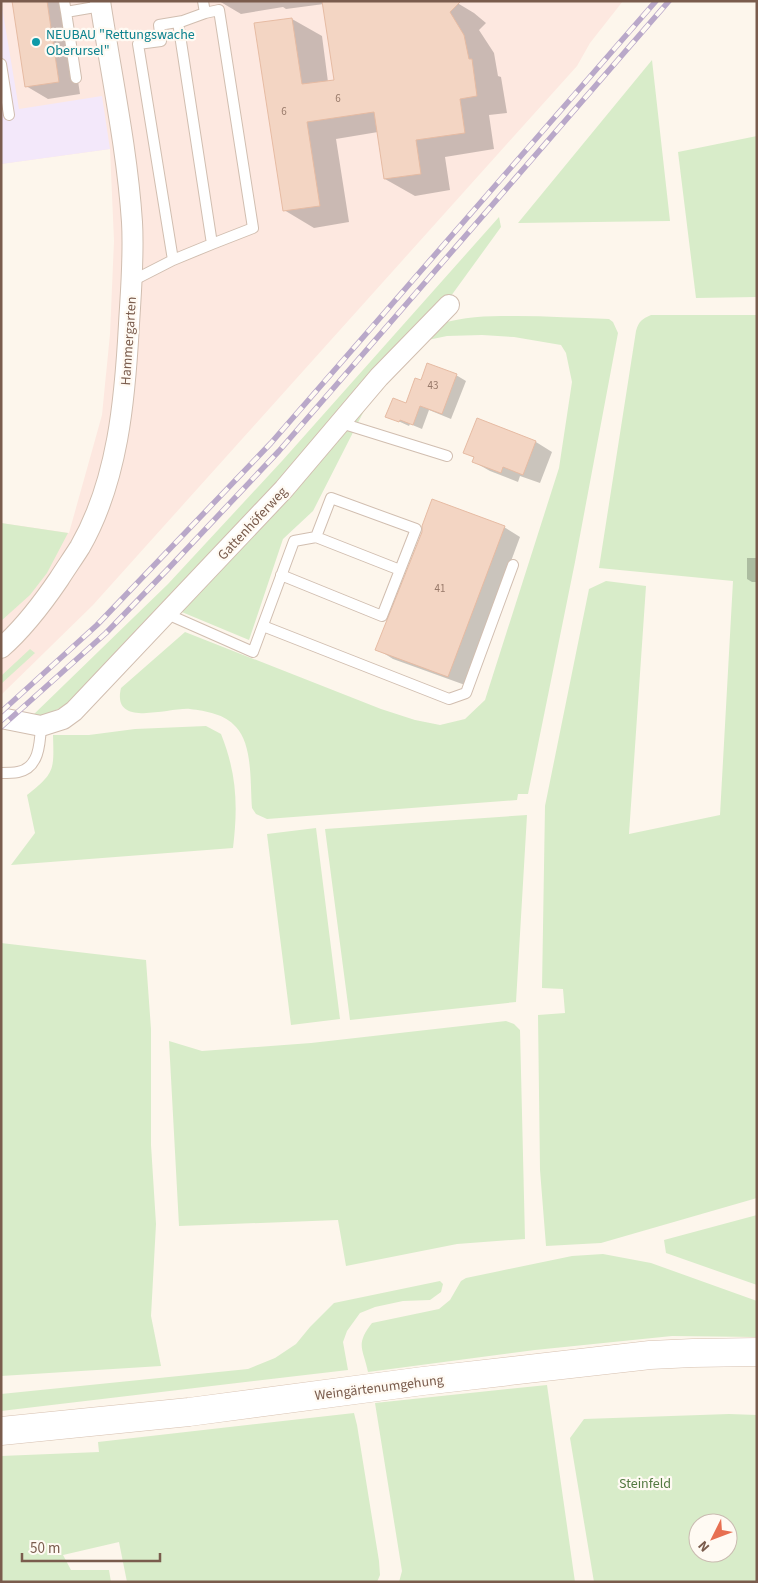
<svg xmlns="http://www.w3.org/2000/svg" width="758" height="1583" viewBox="0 0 758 1583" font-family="'Source Sans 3',sans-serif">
  <rect width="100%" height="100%" fill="#fdf6ec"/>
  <path fill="#fde8e0" d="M 1,1 L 623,1 L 590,43 L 577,66 L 93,605 L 1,695 L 1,523 L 69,533 L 102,415 L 110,334 L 114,241 L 110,149 L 1,164 Z"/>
  <path fill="#f3e8fa" d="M 1,1 L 19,109 L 102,96 L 110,149 L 1,164 Z"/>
  <path fill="#d8ecc9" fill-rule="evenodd" d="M 652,60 L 670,221 L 518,223 Z
    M 757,136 L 757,297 L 696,298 L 678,152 Z
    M 499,217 L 501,227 L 443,307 L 440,324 C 465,316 490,316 516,316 C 547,316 578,318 609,319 L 613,322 L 618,333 L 575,562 L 528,794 L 518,794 L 517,800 L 267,819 L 256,814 L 252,808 C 250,784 253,745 236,727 C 225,714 206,711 190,709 C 170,707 111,729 121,688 L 185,632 L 381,709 L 415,720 L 440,725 L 465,719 L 485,700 L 559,468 L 572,382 L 566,353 L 561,345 L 514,337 L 482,335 L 447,336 L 423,341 L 381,391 L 379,389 L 369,401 L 313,511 L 283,539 L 249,640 L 165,605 L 80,697 L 41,718 L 31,717 L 168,584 L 282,461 Z
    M 651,315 L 757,315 L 757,1198 L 601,1243 L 546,1246 L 540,1170 L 538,1015 L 565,1013 L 563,989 L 542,988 L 545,806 L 589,589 L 606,581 L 646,586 L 629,834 L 720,815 L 733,581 L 599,568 L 636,331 C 639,321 642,319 651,315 Z
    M 1,523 L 68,533 L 47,573 L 30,595 L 1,621 Z
    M 30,649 L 35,653 L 1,684 L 1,676 Z
    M 206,726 L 221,734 C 237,774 238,806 233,848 L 11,865 L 35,833 L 27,795 C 55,773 54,770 53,735 L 89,735 L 135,729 Z
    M 527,815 L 516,1002 L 350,1020 L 325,829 Z
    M 316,828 L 340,1019 L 291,1025 L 267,834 Z
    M 1,943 L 146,960 L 151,1029 L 151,1145 L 156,1224 L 151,1316 L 161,1366 L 1,1376 Z
    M 506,1021 L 514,1024 L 520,1030 L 525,1239 L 457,1244 L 346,1266 L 338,1220 L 179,1226 L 169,1041 L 202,1051 L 311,1043 Z
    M 757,1215 L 757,1285 L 666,1253 L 664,1240 Z
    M 603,1254 L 651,1263 L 757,1301 L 757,1337 L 672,1336 L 535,1350 L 368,1372 C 363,1348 355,1345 372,1323 L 439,1309 L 450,1300 L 461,1281 L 466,1278 L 572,1256 Z
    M 440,1281 L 443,1284 L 441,1292 L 430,1300 L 403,1301 L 375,1307 L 360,1313 L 347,1331 L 343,1342 L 348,1370 L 1,1411 L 1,1394 L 248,1369 L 275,1358 L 296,1344 L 310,1327 L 334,1303 Z
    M 547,1385 L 575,1582 L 399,1582 L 402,1571 L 375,1403 Z
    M 354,1413 L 357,1425 L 379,1561 L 380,1575 L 377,1582 L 127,1582 L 119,1542 L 63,1555 L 71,1570 L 109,1570 L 111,1582 L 1,1582 L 1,1456 L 99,1452 L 98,1442 Z
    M 729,1414 L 757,1415 L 757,1582 L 594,1582 L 570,1438 L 584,1419 ZM 698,1523 L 728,1523 L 728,1553 L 698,1553 Z"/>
  <path fill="#0003" d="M 13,1 L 66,1 L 80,94 L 48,99 L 26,86 Z
    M 219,1 L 454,1 L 474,13 L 486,23 L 479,30 L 494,53 L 498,76 L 501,77 L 507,113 L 489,115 L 494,149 L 445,157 L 450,190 L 415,196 L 385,179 L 378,132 L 336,139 L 349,222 L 314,228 L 284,210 L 292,19 L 322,36 L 328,82 L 335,81 L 324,4 L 286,9 L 283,7 L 241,14 Z
    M 456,375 L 466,381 L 451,419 L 429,410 L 422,429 L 410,424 L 409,426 L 387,416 L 406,404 L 422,381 Z
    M 477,420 L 536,442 L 552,452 L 540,483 L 520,476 L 518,482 L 490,471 L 474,462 L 475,458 L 465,452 Z
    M 504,527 L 520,537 L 465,685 L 393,659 L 377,649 Z
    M 747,558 L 757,558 L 757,582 L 752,582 L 747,579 Z"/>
  <path fill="#f3d5c3" stroke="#e6bba3" d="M 12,1 L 47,1 L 59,82 L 25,87 Z
    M 322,1 L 461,1 L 450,12 L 464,35 L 469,59 L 472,59 L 477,96 L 460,99 L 465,133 L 416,140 L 421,174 L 384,179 L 374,112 L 307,122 L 320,206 L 283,211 L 254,23 L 292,18 L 302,84 L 334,80 Z
    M 427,363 L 457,374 L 442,414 L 420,406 L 413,425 L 400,420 L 399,422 L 385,417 L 393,398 L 406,403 L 415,378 L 421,380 Z
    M 477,418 L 536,441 L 523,475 L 503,467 L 501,473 L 472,462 L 474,457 L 463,453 Z
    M 432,499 L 505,526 L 448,677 L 375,650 L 422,532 L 422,526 Z"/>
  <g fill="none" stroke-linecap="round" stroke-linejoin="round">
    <defs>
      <path id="lane" d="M 64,1 L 66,12 L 101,6
        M 66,12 L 76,78
        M 205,13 L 219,10 L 253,228 L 212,244
        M 1,64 L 9,115
        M 173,260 L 138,44 L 161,41 L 159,25 L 183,21 L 205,13 L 203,1
        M 132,281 L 173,260 L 212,244 L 178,22
        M 341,423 L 447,456
        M 316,537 L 400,570
        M 167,614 L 253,652 C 267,615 280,578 294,541 L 316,537 L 331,498 L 416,529 L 382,616 L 281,575
        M 263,626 L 449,699 L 466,693 L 513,565
        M 1,773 C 6,773 13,773 18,772 C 39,768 40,744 41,726"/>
      <path id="street" d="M 1,648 C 24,628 42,604 59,579 C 66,568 73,558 80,547 C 118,481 125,399 129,324 C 131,290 134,256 132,222 C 127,148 111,74 100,1
        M 1,718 L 41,726 L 63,719 L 74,711 L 284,489 L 379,377 L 449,305"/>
      <path id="secondary" d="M 1,1431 L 189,1412 L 423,1381 L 650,1355 L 693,1353 L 757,1352"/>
    </defs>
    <use href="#lane" stroke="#d1beb0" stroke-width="12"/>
    <use href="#street" stroke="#d1beb0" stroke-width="22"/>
    <use href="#secondary" stroke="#d6c0b0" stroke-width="29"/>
    <use href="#lane" stroke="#fff" stroke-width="10"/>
    <use href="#street" stroke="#fff" stroke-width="20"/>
    <use href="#secondary" stroke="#fff" stroke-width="28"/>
    <defs>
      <path id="rail" d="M 1,712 L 97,625 L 271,443 L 656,1
        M 1,727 L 106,633 L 167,570 L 279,451 L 669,1"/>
    </defs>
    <use href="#rail" stroke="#b9a8c9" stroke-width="5.5"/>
    <use href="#rail" stroke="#fffaf3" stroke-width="4" stroke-dasharray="11" stroke-linecap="butt"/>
  </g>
  <circle fill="#0f9aa8" stroke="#fffaf3" stroke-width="2" cx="36" cy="42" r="5"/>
  <g text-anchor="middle" stroke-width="4.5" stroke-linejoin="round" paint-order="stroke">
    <g font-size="11" fill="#987a6a">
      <text x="338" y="102">6</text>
      <text x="284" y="115">6</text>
      <text x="433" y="389">43</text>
      <text x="440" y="592">41</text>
    </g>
    <g font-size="14" fill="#0d838f" stroke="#fffaf3" text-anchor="start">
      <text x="46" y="39">NEUBAU "Rettungswache<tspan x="46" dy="16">Oberursel"</tspan></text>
    </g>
    <g font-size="14" fill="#7a5c4d" stroke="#fffaf3">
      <text transform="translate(128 341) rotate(-86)" y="5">Hammergarten</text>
      <text transform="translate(252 523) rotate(-47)" y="5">Gattenhöferweg</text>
      <text transform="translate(379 1387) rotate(-7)" y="5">Weingärtenumgehung</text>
    </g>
    <g font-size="14" fill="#537a41" stroke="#fffaf3">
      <text x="645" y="1488">Steinfeld</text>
    </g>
  </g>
  <rect width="758" height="1583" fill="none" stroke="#7a5c4d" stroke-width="5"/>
  <g transform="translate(713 1538) rotate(228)"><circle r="24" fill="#fffaf3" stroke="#cabbb1"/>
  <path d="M0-4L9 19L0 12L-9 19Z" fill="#e76f51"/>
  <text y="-8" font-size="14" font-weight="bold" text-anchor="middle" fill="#7a5c4d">N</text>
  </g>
  <path d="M22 1553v8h138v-8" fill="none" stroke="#7a5c4d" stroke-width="2.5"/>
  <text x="30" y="1553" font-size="15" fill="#7a5c4d" stroke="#fffaf3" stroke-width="4" paint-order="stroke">50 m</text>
</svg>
